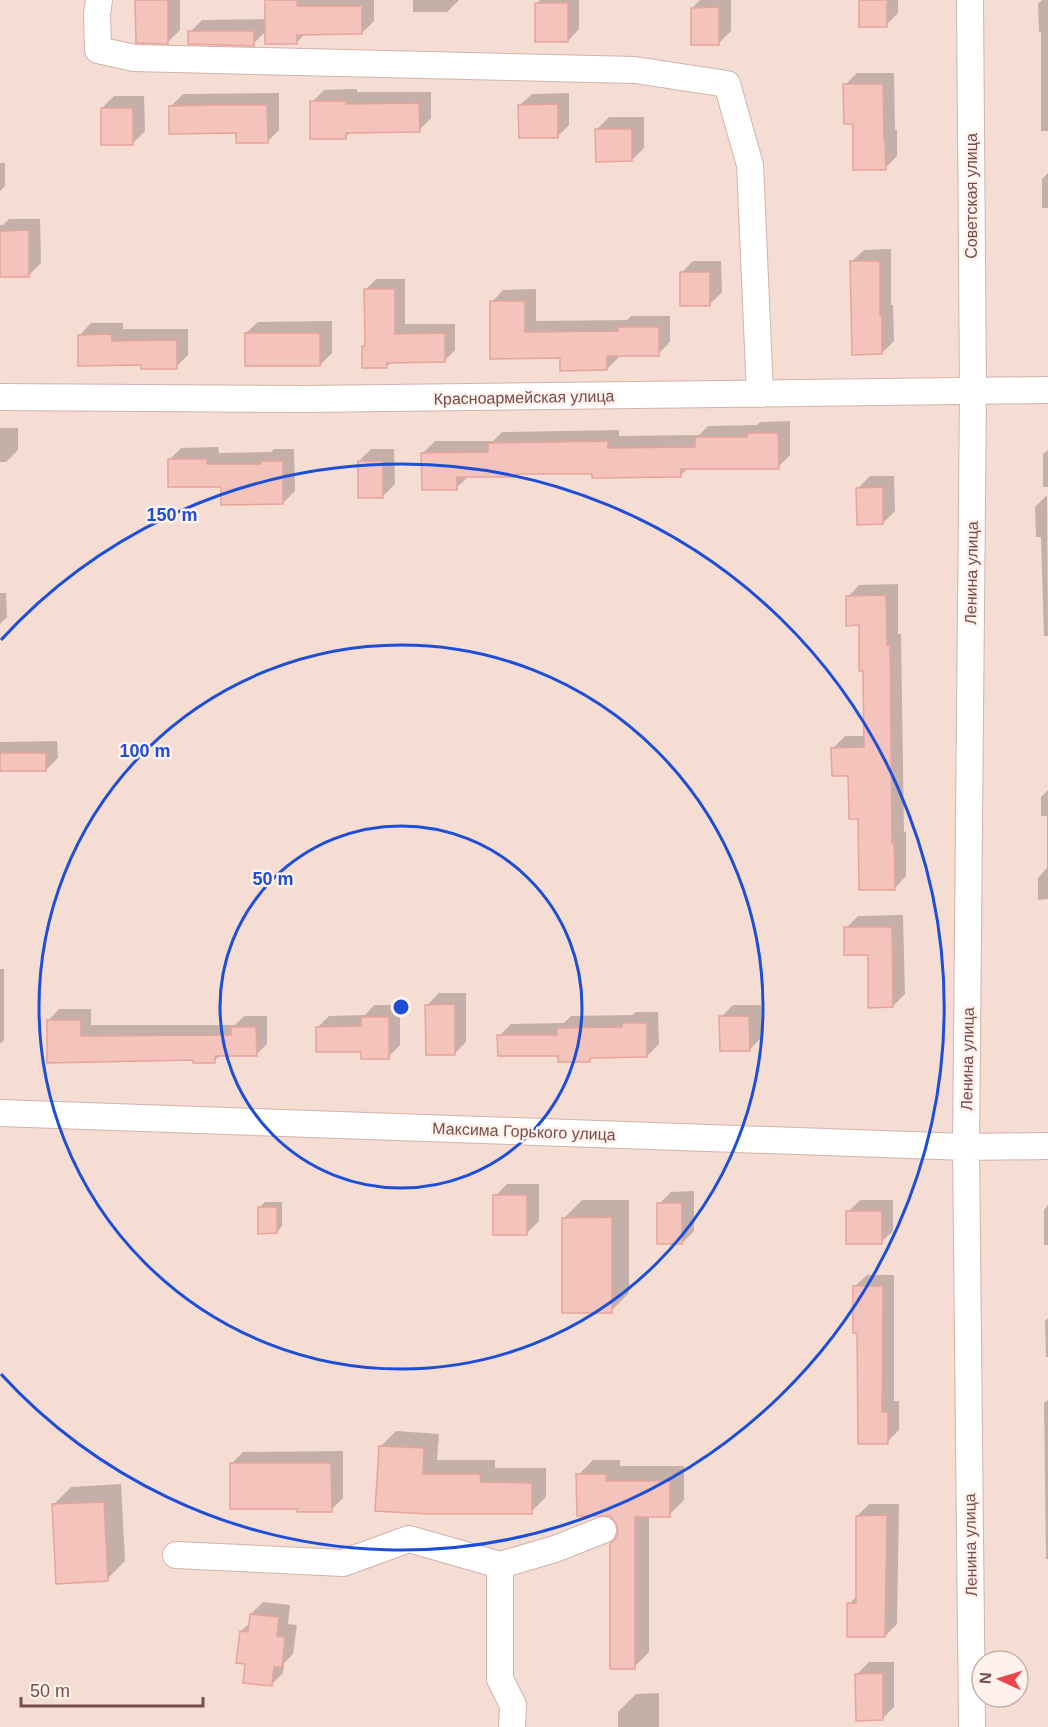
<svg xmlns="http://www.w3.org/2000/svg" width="1048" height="1727" viewBox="0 0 1048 1727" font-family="Helvetica,sans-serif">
  <rect width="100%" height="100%" fill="#fdede5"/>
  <path fill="#f5ddd3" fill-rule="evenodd" d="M 0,0 L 1048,0 L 1048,1727 L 0,1727 ZM 982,1661 L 1018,1661 L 1018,1697 L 982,1697 Z"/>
  <path fill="#0003" d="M 137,0 L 180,0 L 180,30 L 168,42 Z
    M 267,0 L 374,0 L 374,21 L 362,33 L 306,33 L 297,42 L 266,31 L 253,44 L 190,32 L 202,20 L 266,19 Z
    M 413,0 L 459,0 L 447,12 L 413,12 Z
    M 540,0 L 579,0 L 579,29 L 568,41 L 537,4 Z
    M 700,0 L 731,0 L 731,31 L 719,43 L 692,8 Z
    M 861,0 L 898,0 L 898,13 L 886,25 Z
    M 1042,0 L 1048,0 L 1048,131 L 1041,131 L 1041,32 L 1039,32 L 1038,4 Z
    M 857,73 L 894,73 L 895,130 L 897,130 L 897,156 L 885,168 L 854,122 L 845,85 Z
    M 357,89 L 357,92 L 431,92 L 431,118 L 419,130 L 352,131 L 345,137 L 312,102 L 324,90 Z
    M 279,93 L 279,130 L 267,142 L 171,106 L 183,94 Z
    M 569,93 L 569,125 L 557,137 L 520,105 L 532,94 Z
    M 114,96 L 144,96 L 145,131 L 133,143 L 102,108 Z
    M 609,117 L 644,117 L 644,148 L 632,160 L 597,129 Z
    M 0,163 L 5,163 L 5,186 L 0,191 Z
    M 1048,173 L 1048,208 L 1042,208 L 1042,179 Z
    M 9,219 L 40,219 L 41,263 L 29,275 L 0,276 L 0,225 L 3,225 Z
    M 891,249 L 891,305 L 893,305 L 894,341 L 882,353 L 852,261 L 864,250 Z
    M 693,261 L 721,261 L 722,292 L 710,304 L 681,273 Z
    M 376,279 L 405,279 L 405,324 L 455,324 L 455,350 L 444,361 L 392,362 L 387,366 L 363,347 L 367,343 L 366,289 Z
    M 536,289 L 536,321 L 627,320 L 631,316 L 670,316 L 670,342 L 658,354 L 619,355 L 619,357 L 607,369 L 561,357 L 492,357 L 492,302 L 503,290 Z
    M 332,321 L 332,353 L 320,365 L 246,333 L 258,322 Z
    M 91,323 L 123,323 L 123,329 L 188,329 L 188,355 L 176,367 L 142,364 L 80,335 Z
    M 790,421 L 790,455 L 778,467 L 689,467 L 680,476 L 594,472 L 519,473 L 516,476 L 469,476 L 456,488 L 423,453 L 435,441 L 493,441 L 502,432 L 619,430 L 619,436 L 699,435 L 708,426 L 757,425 L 760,422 Z
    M 0,428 L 18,428 L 18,450 L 6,462 L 0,462 Z
    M 218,447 L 219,453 L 271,452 L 274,449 L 294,449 L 295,491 L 283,503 L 222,485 L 169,460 L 181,448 Z
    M 371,449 L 394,449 L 395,484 L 383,496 L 359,461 Z
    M 1048,450 L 1048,487 L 1043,487 L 1043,454 Z
    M 870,476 L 894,476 L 895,511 L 883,523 L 858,488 Z
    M 1047,495 L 1048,636 L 1044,636 L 1041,537 L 1036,537 L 1035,507 Z
    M 898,584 L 898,634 L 901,634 L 904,832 L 906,832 L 906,876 L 895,888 L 859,818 L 850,775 L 833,748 L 845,736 L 865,736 L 865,670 L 860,624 L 848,597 L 859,585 Z
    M 0,593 L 6,593 L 7,617 L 0,624 Z
    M 57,741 L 58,758 L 46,770 L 0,770 L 0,742 Z
    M 1048,790 L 1048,899 L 1038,900 L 1038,878 L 1047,868 L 1047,816 L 1041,816 L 1041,797 Z
    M 903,915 L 905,994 L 893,1006 L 870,953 L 846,928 L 858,916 Z
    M 0,969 L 4,969 L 4,1040 L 0,1044 Z
    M 439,993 L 466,993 L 466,1042 L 454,1054 L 427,1005 Z
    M 374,1005 L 400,1005 L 400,1045 L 388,1057 L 363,1050 L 317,1028 L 329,1016 L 365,1015 Z
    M 733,1005 L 761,1005 L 761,1038 L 749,1050 L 721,1017 Z
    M 59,1009 L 91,1009 L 91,1025 L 235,1025 L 244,1016 L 267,1016 L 267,1044 L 256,1055 L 221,1055 L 214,1061 L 195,1059 L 48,1061 L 48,1021 Z
    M 636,1012 L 658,1012 L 659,1044 L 647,1056 L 593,1056 L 589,1060 L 559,1054 L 499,1036 L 511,1024 L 564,1023 L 571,1016 L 632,1015 Z
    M 507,1184 L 539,1184 L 539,1221 L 527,1233 L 495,1196 Z
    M 694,1191 L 694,1231 L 682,1243 L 659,1204 L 671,1192 Z
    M 582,1200 L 629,1200 L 629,1293 L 611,1311 L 564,1218 Z
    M 860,1200 L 893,1200 L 893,1231 L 881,1242 L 848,1212 Z
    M 265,1202 L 282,1202 L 282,1226 L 277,1232 L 260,1207 Z
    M 1048,1205 L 1048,1245 L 1044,1245 L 1044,1210 Z
    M 867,1275 L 894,1275 L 894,1401 L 899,1401 L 899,1430 L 887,1442 L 859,1332 L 855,1286 Z
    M 1048,1318 L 1048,1357 L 1046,1357 L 1045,1321 Z
    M 1048,1400 L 1048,1559 L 1046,1559 L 1044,1403 Z
    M 396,1431 L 439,1434 L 437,1460 L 495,1460 L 495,1468 L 546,1468 L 546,1497 L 531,1512 L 430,1513 L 380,1447 Z
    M 343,1451 L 343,1498 L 331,1510 L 231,1464 L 243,1452 Z
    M 593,1460 L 620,1460 L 620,1466 L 684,1466 L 684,1500 L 669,1515 L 649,1515 L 649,1652 L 634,1667 L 617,1538 L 619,1533 L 619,1524 L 578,1475 Z
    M 121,1484 L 125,1561 L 107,1579 L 53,1505 L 71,1487 Z
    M 869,1504 L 899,1504 L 897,1624 L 885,1636 L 849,1604 L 858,1595 L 857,1516 Z
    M 263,1602 L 290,1605 L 288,1624 L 297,1625 L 293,1654 L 284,1663 L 283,1673 L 271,1685 L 241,1631 L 251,1622 L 251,1614 Z
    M 869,1662 L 894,1662 L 894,1707 L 882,1719 L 857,1674 Z
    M 659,1693 L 659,1727 L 618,1727 L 618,1712 L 636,1694 Z"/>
  <path fill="#f3c3bc" stroke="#e6a49b" stroke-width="1.5" d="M 135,0 L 168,0 L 168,44 L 136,43 Z
    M 265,0 L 297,0 L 297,6 L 362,6 L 362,34 L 297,35 L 297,44 L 265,44 Z
    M 859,0 L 887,0 L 887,27 L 859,27 Z
    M 535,3 L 568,3 L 568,42 L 535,42 Z
    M 719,7 L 719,45 L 691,45 L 691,8 Z
    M 188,31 L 254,31 L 254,46 L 188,44 Z
    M 843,84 L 883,84 L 884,141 L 885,141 L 886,170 L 853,170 L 853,124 L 844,124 Z
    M 310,101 L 346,101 L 346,104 L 419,103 L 420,132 L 346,133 L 346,139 L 310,139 Z
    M 558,104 L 558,138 L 519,138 L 518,105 Z
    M 209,105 L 267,105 L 268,143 L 236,143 L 236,133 L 169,134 L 169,106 Z
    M 101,108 L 133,108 L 133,145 L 101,145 Z
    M 595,129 L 632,129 L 632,161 L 596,162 Z
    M 29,230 L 29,277 L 0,277 L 0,231 Z
    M 850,261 L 880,261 L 880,316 L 882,316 L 882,354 L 852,355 Z
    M 680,272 L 710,272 L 710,306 L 680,306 Z
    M 364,289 L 395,289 L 395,334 L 445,333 L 445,362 L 387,363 L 387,368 L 362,368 L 362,346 L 365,346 Z
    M 490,301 L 525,301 L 525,332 L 618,331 L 618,327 L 659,327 L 659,356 L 607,356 L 607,370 L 560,371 L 560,358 L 490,359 Z
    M 245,333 L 320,333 L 320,366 L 245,366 Z
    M 111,334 L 112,341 L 177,340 L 177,369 L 141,369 L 141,365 L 78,366 L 78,335 Z
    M 747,433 L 778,433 L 779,469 L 681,469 L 681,477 L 592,478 L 592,474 L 516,474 L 516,477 L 457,477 L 457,490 L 422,490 L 421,453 L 488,452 L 488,443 L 549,442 L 608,441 L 608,448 L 695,447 L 695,437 L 747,437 Z
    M 168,459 L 207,459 L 207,464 L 261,464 L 261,461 L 283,461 L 283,504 L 221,505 L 221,487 L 168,487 Z
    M 358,461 L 383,461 L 383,498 L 358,498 Z
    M 883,487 L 883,524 L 857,525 L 856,488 Z
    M 886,595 L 887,645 L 890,645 L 892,843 L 894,843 L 895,890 L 859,890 L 858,819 L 849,819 L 848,776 L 832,776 L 831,748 L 864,747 L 863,671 L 859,671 L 859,625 L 846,626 L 846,596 Z
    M 0,753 L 46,753 L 46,771 L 0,771 Z
    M 844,927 L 892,927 L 893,1007 L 868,1008 L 868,955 L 844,955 Z
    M 455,1004 L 455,1055 L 426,1055 L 425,1005 Z
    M 719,1016 L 749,1016 L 750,1051 L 720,1051 Z
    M 361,1017 L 389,1017 L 389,1059 L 361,1059 L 361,1052 L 316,1052 L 316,1027 L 361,1026 Z
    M 47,1020 L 81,1020 L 81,1036 L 231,1035 L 231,1027 L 256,1027 L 257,1056 L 215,1056 L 215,1063 L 193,1063 L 193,1060 L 47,1063 Z
    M 622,1023 L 647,1023 L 647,1057 L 590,1058 L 590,1062 L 558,1062 L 558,1056 L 498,1056 L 497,1035 L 557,1035 L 557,1028 L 622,1027 Z
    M 493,1195 L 527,1195 L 527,1235 L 493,1235 Z
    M 657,1203 L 682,1203 L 682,1244 L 657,1244 Z
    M 258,1207 L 277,1207 L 277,1233 L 258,1234 Z
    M 846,1211 L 882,1211 L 882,1244 L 846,1244 Z
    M 612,1217 L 612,1313 L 562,1313 L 562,1218 Z
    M 853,1286 L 883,1286 L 882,1412 L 888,1412 L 888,1444 L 858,1444 L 857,1333 L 853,1333 Z
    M 379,1446 L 424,1448 L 423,1474 L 480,1474 L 481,1482 L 532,1483 L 532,1514 L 429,1514 L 375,1511 Z
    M 230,1463 L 331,1463 L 332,1512 L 297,1512 L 297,1509 L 230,1509 Z
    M 576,1474 L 606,1474 L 606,1481 L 670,1481 L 670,1517 L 635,1517 L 635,1669 L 610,1669 L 610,1543 L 615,1539 L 618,1533 L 617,1525 L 610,1516 L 577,1516 Z
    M 104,1502 L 108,1581 L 56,1584 L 52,1504 Z
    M 887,1515 L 885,1637 L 847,1637 L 847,1603 L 856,1603 L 856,1516 Z
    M 250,1614 L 279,1617 L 277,1636 L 285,1637 L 282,1667 L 274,1667 L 272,1686 L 243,1683 L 245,1664 L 236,1663 L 240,1631 L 248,1632 Z
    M 883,1673 L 883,1720 L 856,1721 L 855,1674 Z"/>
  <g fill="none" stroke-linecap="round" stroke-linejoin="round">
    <defs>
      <path id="minor" d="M 99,0 L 97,14 L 98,50 L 134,58 L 635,70 L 727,84 L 750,165 L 760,394
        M 970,0 L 973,391 L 966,1147 L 972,1727
        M 0,397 L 305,399 L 1048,390
        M 0,1113 L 966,1147 L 1048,1146
        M 176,1555 L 343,1563 L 409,1539 L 500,1565
        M 512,1727 L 513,1705 L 500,1679 L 500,1565 L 555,1549 L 603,1530"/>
    </defs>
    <use href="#minor" stroke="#d1b4ad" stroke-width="28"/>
    <use href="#minor" stroke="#fff" stroke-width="26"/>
  </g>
  <g fill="none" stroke="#1d4ed8" stroke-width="3">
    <circle cx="401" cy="1007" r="181"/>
    <circle cx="401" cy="1007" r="362"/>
    <path d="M1 640A543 543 0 1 1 1 1374"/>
  </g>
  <g text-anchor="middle" stroke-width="5" stroke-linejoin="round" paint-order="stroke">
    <g font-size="16" fill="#774d49" stroke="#fff2ec">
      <text transform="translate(971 196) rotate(-90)" y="6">Советская улица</text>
      <text transform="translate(524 397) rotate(-1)" y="6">Красноармейская улица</text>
      <text transform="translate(971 573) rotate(-89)" y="6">Ленина улица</text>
      <text transform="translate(967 1059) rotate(-89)" y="6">Ленина улица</text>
      <text transform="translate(524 1131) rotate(2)" y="6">Максима Горького улица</text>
      <text transform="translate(970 1545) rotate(-91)" y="6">Ленина улица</text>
    </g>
  </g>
  <circle cx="401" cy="1007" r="9" fill="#1d4ed8" stroke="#fff2ec" stroke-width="3"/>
  <g font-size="18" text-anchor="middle" font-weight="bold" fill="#1d4ed8" stroke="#fff2ec" stroke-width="5" stroke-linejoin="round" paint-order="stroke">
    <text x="172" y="521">150 m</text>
    <text x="145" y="757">100 m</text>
    <text x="273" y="885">50 m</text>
  </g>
  <g transform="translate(1000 1679) rotate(274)"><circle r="28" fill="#fff2ec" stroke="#c9b0ab" stroke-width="1.5"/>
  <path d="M0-4.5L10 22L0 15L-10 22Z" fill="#ea474e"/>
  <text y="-9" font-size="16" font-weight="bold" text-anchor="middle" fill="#774d49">N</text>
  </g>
  <path d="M21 1697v9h182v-9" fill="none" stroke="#774d49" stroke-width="3"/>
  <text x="30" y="1697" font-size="18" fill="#774d49" stroke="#fff2ec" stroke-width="4.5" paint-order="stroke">50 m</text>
</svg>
